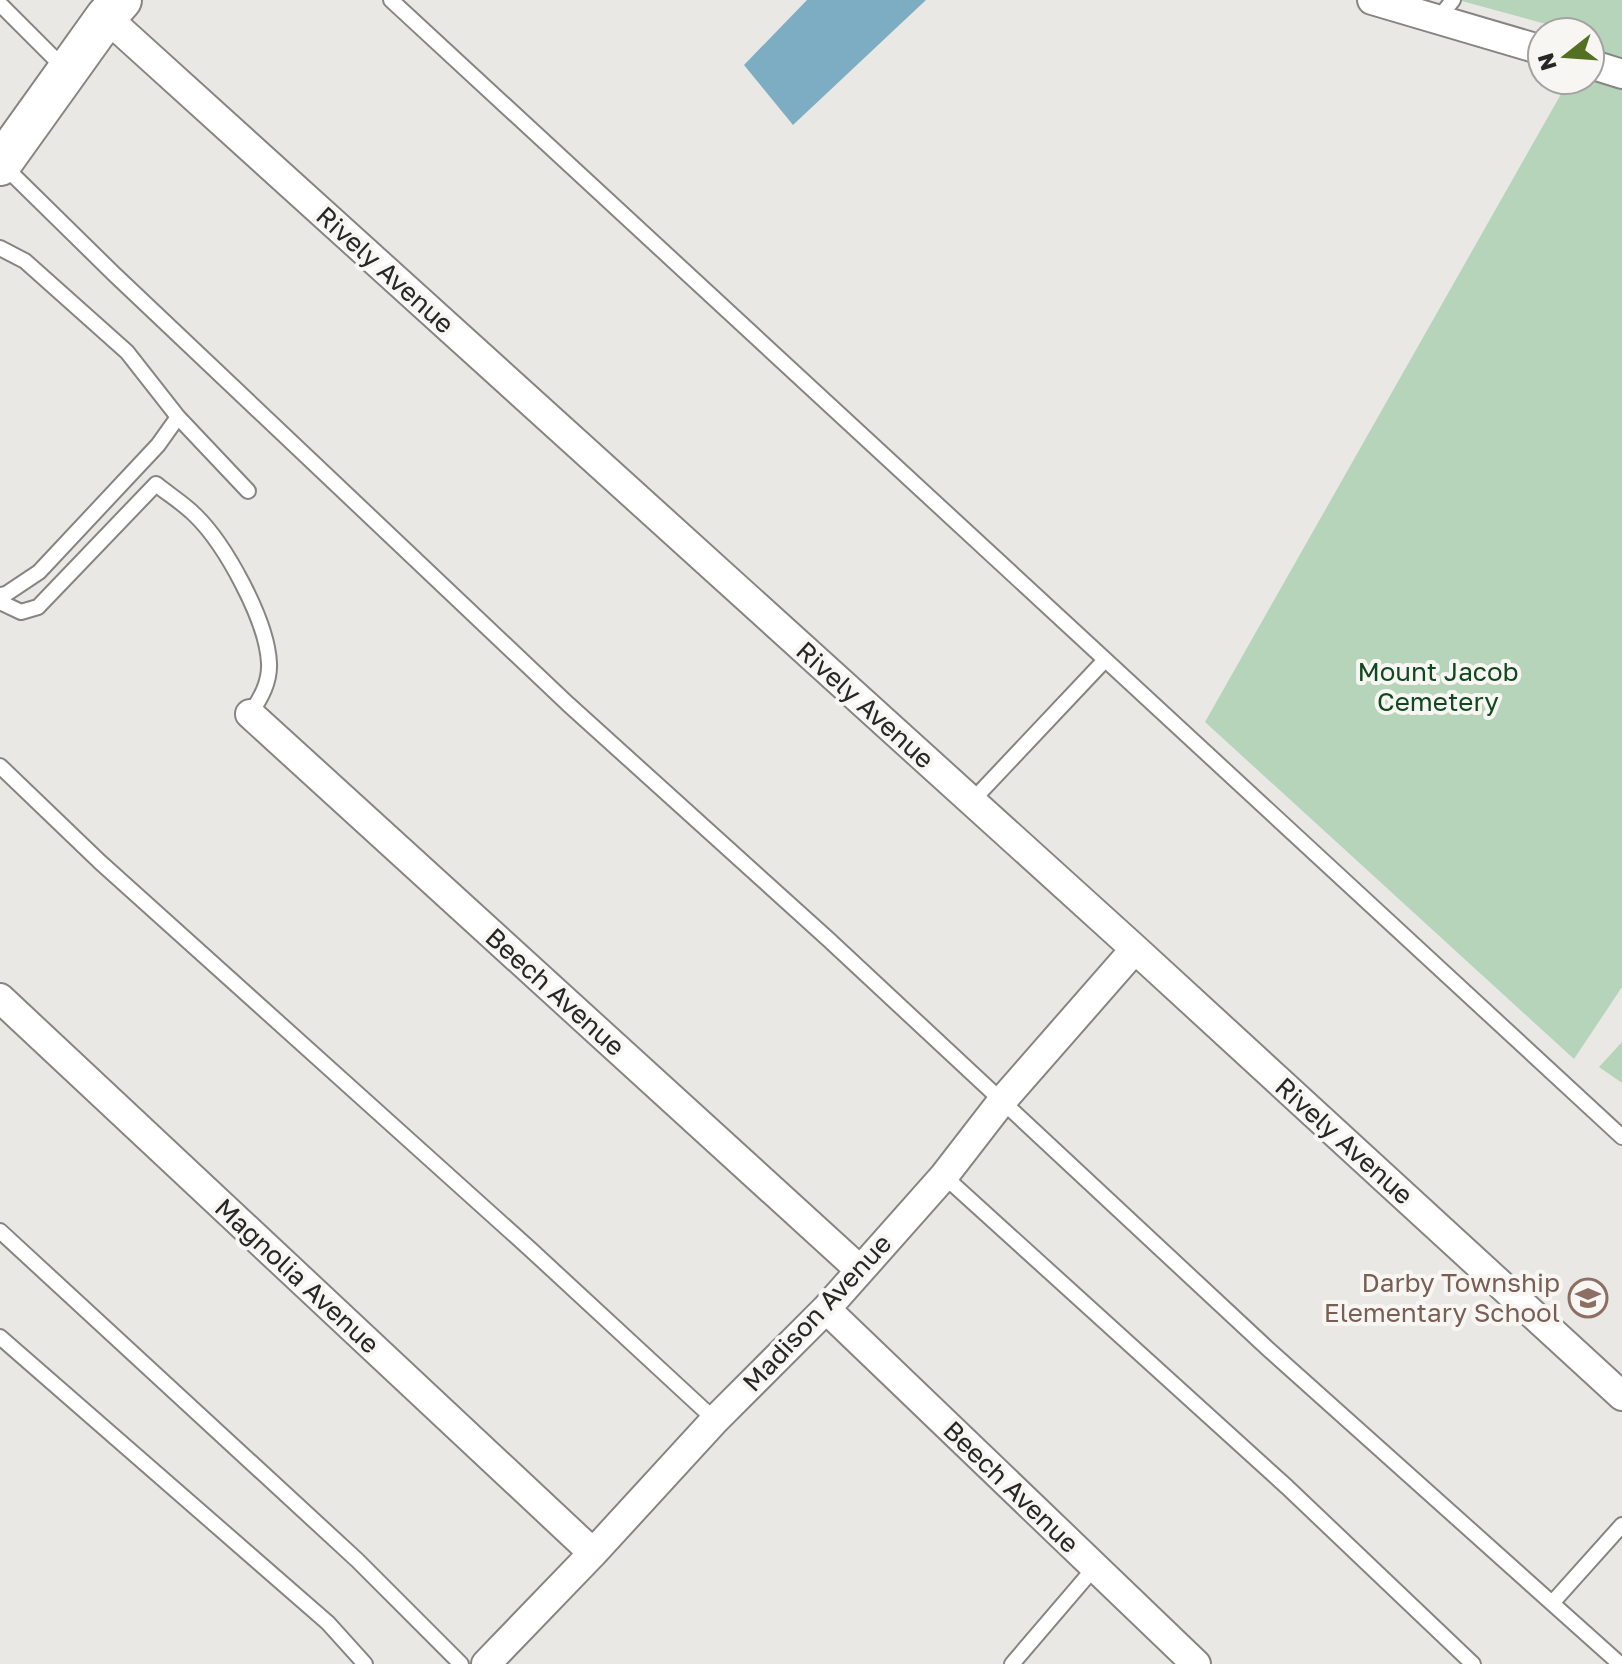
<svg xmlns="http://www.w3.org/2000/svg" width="1622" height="1664" viewBox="0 0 1622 1664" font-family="'Golos Text',sans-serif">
  <rect width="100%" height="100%" fill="#eae8e5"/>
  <path fill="#b5d4b9" d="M 1458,0 L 1622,0 L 1622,987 L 1574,1059 L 1205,722 L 1569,80 L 1590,80 L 1590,44 L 1593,38 L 1590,36 L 1590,32 L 1575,32 Z
    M 1622,1042 L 1622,1083 L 1599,1067 Z"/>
  <path fill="#7dadc2" d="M 807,0 L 926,0 L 793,125 L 744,65 Z"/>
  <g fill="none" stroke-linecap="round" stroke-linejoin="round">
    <defs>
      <path id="lane" d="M 391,0 L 1622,1137
        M 0,4 L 64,68
        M 1438,19 L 1453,0
        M 4,166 L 114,274 L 568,704 L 828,939 L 1267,1348 L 1620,1664
        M 0,248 L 25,261 L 127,352 L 178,417 L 248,491
        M 0,595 L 6,594 L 39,572 L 158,445 L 178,417
        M 0,602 L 21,612 L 38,607 L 156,484 C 168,494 183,503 195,515 C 225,544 267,620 269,663 C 270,682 261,698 250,714
        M 0,766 L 100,862 L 530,1249 L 715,1420
        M 971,802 L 1105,660
        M 944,1176 L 1287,1487 L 1473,1664
        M 0,1231 L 357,1560 L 461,1664
        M 0,1337 L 328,1623 L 365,1664
        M 1553,1602 L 1622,1525
        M 1012,1664 L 1095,1567"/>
      <path id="street" d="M 1372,0 L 1542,50
        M 106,17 L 1135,949 L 1622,1396
        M 1590,64 L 1622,74
        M 250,714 L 860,1270
        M 0,998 L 593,1553
        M 826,1309 L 1196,1664
        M 486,1664 L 593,1553 L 715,1420 L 826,1309 L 944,1176 L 1002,1101 L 1135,949"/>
      <path id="secondary" d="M 0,165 L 106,17 L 121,0"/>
    </defs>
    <use href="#lane" stroke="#878582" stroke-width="18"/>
    <use href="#street" stroke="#878582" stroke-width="32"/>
    <use href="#secondary" stroke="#878582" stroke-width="44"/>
    <use href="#lane" stroke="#fff" stroke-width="14"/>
    <use href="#street" stroke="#fff" stroke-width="28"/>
    <use href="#secondary" stroke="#fff" stroke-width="40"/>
  </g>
  <defs>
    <symbol id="school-ring" viewBox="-11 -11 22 22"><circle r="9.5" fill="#f8f6f3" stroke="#8d6e63" stroke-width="1.5"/><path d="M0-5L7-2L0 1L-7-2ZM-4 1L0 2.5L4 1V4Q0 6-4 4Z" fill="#8d6e63"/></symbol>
  </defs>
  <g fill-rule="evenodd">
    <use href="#school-ring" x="1566" y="1276" width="44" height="44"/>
  </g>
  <g text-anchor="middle" stroke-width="8" stroke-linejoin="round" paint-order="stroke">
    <g font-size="26" fill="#282726" stroke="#f8f6f3">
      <text transform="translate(385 270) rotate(42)" y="9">Rively Avenue</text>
      <text transform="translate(865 705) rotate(42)" y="9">Rively Avenue</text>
      <text transform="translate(555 992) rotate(42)" y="9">Beech Avenue</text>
      <text transform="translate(1344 1141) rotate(42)" y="9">Rively Avenue</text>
      <text transform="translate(297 1276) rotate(43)" y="9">Magnolia Avenue</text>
      <text transform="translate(817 1313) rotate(-47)" y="9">Madison Avenue</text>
      <text transform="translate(1011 1487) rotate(44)" y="9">Beech Avenue</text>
    </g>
    <g font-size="26" fill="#104920" stroke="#f8f6f3">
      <text x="1438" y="681">Mount Jacob<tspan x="1438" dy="30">Cemetery</tspan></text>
    </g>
    <g font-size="26" fill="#785e54" stroke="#f8f6f3" text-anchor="end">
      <text x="1560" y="1292">Darby Township<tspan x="1560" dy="30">Elementary School</tspan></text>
    </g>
  </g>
  <g transform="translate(1566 56) rotate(253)"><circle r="38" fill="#f8f6f3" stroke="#a5a3a1" stroke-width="2"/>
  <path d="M0-6L14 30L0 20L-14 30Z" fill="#547023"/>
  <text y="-12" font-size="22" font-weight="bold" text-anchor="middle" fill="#282726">N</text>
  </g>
</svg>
